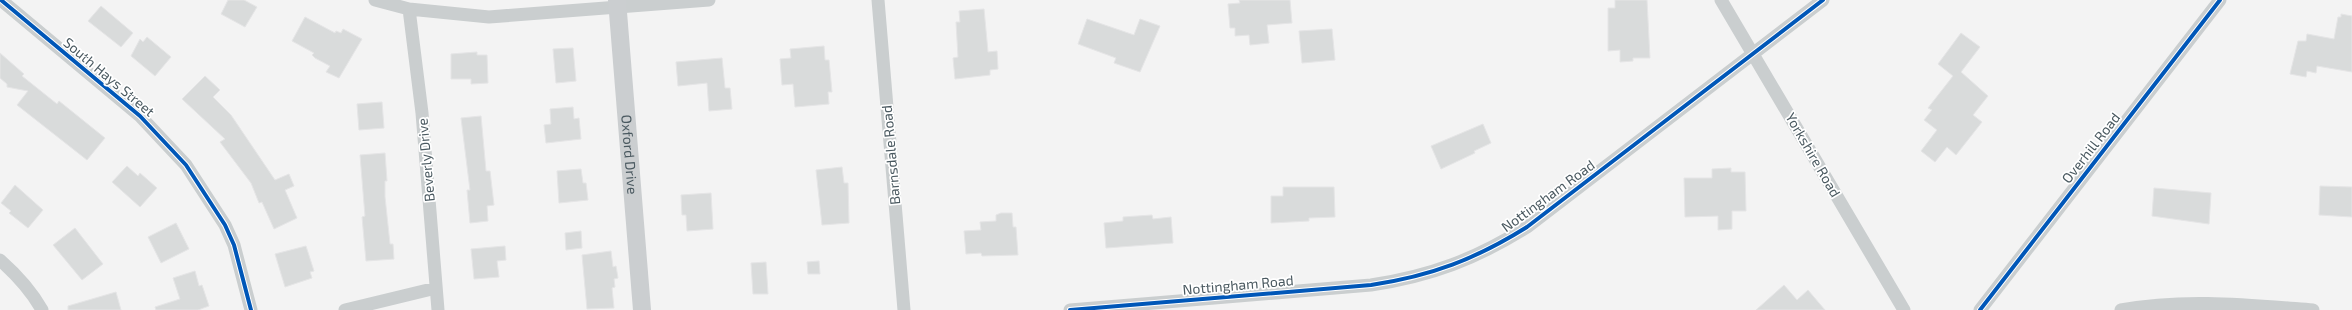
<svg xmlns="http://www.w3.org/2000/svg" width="2352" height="310" viewBox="0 0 2352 310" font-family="'Exo 2',sans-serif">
  <rect width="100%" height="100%" fill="#f3f3f3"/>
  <path fill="#d9dbdb" stroke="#e5e5e6" d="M 228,0 L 244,0 L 257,7 L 245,27 L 221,14 Z
    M 1239,0 L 1290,0 L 1292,23 L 1267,25 L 1269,43 L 1250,45 L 1249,35 L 1235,36 L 1235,28 L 1230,28 L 1228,4 L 1240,3 Z
    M 1615,0 L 1647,0 L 1650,58 L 1633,58 L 1633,61 L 1620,62 L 1620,50 L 1608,51 L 1608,8 L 1615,8 Z
    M 101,6 L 133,33 L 121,47 L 88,21 Z
    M 984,9 L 988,52 L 997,51 L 998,69 L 990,70 L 990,75 L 955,79 L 953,58 L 958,57 L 956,22 L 960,22 L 959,11 Z
    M 2341,14 L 2352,16 L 2352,72 L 2317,66 L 2316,73 L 2307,71 L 2306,77 L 2290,74 L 2298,41 L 2306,41 L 2307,34 L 2334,39 L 2338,17 L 2341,17 Z
    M 305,17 L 335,33 L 336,31 L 341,33 L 343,29 L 362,39 L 339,78 L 326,72 L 330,66 L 315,58 L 312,55 L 314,53 L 292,41 Z
    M 1087,19 L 1134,35 L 1140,19 L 1160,26 L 1140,72 L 1114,63 L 1116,58 L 1078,44 Z
    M 1332,29 L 1335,60 L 1302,63 L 1299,31 Z
    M 1961,33 L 1980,47 L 1961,72 L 1988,96 L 1973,115 L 1982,122 L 1971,136 L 1956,155 L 1947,147 L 1935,162 L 1921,151 L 1937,130 L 1924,120 L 1932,110 L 1928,108 L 1953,76 L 1938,64 Z
    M 147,37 L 171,57 L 155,76 L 131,56 L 140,39 L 143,42 Z
    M 824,46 L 825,60 L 829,60 L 832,92 L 828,92 L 829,104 L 795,107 L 793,84 L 782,85 L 780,59 L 791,58 L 790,49 Z
    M 573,48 L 576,81 L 556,83 L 553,49 Z
    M 477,52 L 477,55 L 487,55 L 488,83 L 471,84 L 471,79 L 451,79 L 451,54 Z
    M 0,53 L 24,74 L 22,76 L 57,104 L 59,101 L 105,138 L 87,160 L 17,105 L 28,91 L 7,87 L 7,84 L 0,78 Z
    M 722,58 L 725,88 L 730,88 L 732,109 L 709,111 L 707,83 L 678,86 L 676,62 Z
    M 205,76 L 220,90 L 213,97 L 231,115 L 275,180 L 289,174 L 294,186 L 285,190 L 297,218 L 274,229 L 262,202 L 259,203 L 251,183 L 220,142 L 225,139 L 182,99 Z
    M 382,102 L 384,128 L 359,130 L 357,104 Z
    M 573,107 L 574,119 L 579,118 L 581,139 L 546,143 L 544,125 L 551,124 L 550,109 Z
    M 481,116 L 486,171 L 490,171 L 494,205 L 487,206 L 488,221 L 470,223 L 467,190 L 470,190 L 461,118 Z
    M 1483,124 L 1491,143 L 1474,151 L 1475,153 L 1441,169 L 1431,146 Z
    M 385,153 L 387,181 L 385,181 L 385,197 L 390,244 L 393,244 L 394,259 L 366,261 L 362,217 L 365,216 L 360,155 Z
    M 127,166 L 138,176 L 140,173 L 157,188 L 140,207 L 112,182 Z
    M 842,167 L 844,183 L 848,183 L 849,223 L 822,225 L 816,170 Z
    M 1731,168 L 1731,172 L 1745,172 L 1746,211 L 1732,211 L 1732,229 L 1718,230 L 1718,216 L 1685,217 L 1684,178 L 1712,178 L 1712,169 Z
    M 581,169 L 583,183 L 586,183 L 588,200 L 559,203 L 557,171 Z
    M 15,185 L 43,210 L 28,228 L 9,213 L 11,211 L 1,203 Z
    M 2320,186 L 2352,187 L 2352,217 L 2319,215 Z
    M 1283,187 L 1334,187 L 1335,217 L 1309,218 L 1309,221 L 1271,223 L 1271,196 L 1283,196 Z
    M 2154,188 L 2211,193 L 2209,224 L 2152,216 Z
    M 711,193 L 713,229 L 687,231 L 686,215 L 682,215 L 681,195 Z
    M 1001,213 L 1012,213 L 1013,227 L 1016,227 L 1018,255 L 982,256 L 981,253 L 966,254 L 964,231 L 981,230 L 980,222 L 996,221 L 996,215 Z
    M 1152,215 L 1153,219 L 1171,217 L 1173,243 L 1106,248 L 1104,223 L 1123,221 L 1123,217 Z
    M 176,223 L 189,249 L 161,263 L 148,237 Z
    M 75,228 L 103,264 L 82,280 L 53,245 Z
    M 581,231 L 582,248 L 566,250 L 565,233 Z
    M 306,246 L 314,271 L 310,272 L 312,278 L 285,287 L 275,254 Z
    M 505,246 L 506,260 L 497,261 L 499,277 L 474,279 L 471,249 Z
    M 611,251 L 613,267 L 616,266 L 618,278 L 614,279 L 615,287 L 612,288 L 614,308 L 587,309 L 582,255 Z
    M 819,261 L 820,274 L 808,274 L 807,262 Z
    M 766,262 L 768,294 L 753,294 L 751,263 Z
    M 195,271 L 199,286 L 202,285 L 209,306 L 198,310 L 156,310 L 155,307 L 180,299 L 173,278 Z
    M 1784,285 L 1797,300 L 1808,290 L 1825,310 L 1756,310 Z
    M 116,292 L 121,310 L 68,310 L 68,306 Z"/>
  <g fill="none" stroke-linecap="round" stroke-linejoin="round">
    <path stroke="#cacecf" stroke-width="13" d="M 1,0 L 140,116 L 186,165 L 225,225 L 234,245 L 251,310
      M 375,0 L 409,9 L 489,17 L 709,0
      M 878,0 L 904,310
      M 1721,0 L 1904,310
      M 409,9 L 422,113 L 438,310
      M 0,260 C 17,275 31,290 42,310
      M 345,310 L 436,288
      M 1070,310 L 1371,285 C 1431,276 1476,259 1527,227 L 1823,0
      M 1980,310 L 2220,0
      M 2121,310 C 2184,298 2249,305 2313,310"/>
    <path stroke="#cbced0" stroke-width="18" id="s1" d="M 617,0 L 642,310"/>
    <defs>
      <path id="cycleway" d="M 1,0 L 140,116 L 186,165 L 225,225 L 234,245 L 251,310
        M 1070,310 L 1371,285 C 1431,276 1476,259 1527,227 L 1823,0
        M 1980,310 L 2220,0"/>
    </defs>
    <use href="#cycleway" stroke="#fff" stroke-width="6"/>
    <use href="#cycleway" stroke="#0057b8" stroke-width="4"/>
  </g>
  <g text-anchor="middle" stroke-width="3.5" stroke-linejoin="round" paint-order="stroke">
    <g font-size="14" fill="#4a5960" stroke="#fff">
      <text transform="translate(109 77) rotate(40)" y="5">South Hays Street</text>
      <text transform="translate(2091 148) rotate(-52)" y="5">Overhill Road</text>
      <text dy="5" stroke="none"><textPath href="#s1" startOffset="155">Oxford Drive</textPath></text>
      <text transform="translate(891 155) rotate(-95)" y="5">Barnsdale Road</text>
      <text transform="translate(1813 155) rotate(60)" y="5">Yorkshire Road</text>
      <text transform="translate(426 160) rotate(-95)" y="5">Beverly Drive</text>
      <text transform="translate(1548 196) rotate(-36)" y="5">Nottingham Road</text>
      <text transform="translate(1238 285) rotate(-5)" y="5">Nottingham Road</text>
    </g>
  </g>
</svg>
